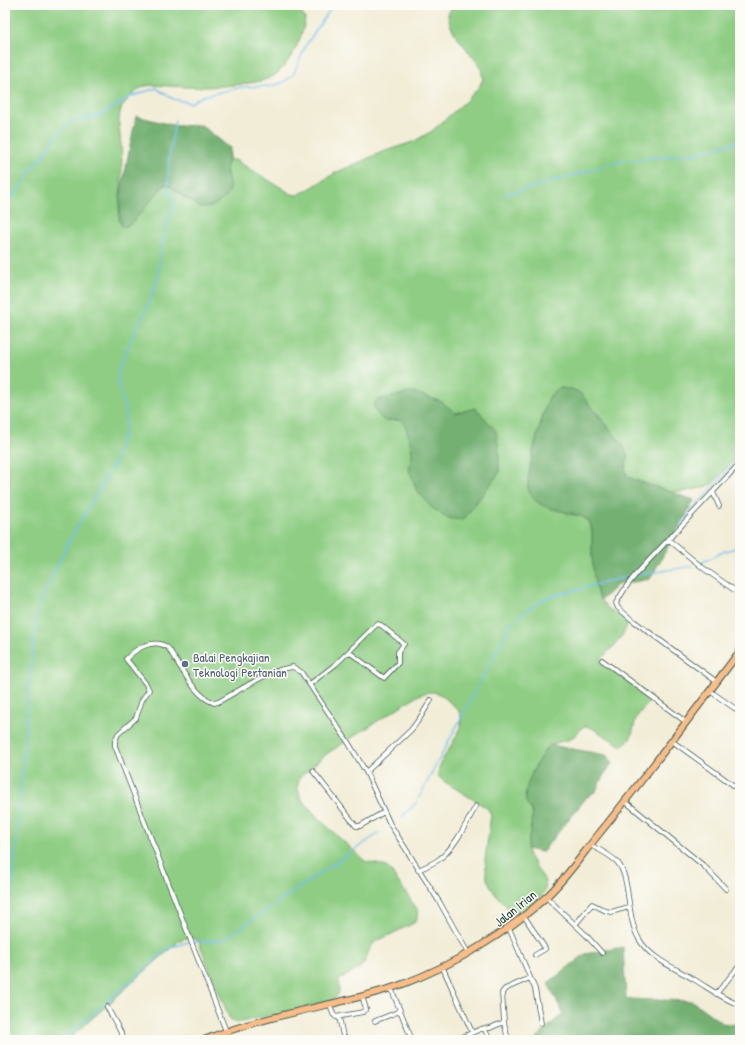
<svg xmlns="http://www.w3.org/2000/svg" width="745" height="1045" viewBox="0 0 745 1045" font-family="'Patrick Hand',sans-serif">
  <rect width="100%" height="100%" fill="#fdfcf7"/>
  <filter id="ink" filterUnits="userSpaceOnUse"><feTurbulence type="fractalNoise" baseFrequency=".025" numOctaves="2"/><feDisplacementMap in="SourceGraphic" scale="8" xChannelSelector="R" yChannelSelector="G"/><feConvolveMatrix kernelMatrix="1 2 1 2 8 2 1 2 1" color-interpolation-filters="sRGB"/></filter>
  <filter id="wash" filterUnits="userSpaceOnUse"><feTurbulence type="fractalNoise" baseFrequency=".012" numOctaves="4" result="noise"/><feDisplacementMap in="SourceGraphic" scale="16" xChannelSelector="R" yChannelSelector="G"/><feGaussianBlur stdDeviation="0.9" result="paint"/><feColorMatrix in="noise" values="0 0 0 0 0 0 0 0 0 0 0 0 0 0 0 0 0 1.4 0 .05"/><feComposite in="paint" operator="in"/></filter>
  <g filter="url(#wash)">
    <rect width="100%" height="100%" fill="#f2edd7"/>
    <path fill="#8fcd84" stroke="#57855c" d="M 5,5 L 295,5 L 305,18 C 304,36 288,68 272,77 C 257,85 205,88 187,87 C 179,87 152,84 145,86 C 138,88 124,102 121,109 C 117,121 120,133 121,145 C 123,166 121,188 119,209 L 152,199 L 163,186 L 167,184 L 186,199 L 229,182 C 227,173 225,168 229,160 L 235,160 L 280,187 L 291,194 L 297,195 L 306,191 L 335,173 L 382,152 L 413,142 L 432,131 L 467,100 L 479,87 L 483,79 C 482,75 482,70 480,67 C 470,50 449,34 448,14 L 451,9 L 461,5 L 740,5 L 740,454 L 713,483 L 706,487 L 682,492 L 671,492 L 635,480 L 627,476 L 625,470 L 628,456 L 622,444 L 595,410 L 572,389 L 559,388 L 550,396 L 544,411 L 532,455 L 528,488 L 568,514 L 582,516 L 590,524 L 592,533 L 592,556 L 597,594 L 606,607 L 623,618 L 627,623 C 626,636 610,650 601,659 L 600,662 L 650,696 L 651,698 C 648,706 639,711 636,719 C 632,730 634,738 623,746 L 620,745 L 590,727 L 584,726 C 580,730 576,735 572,738 C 562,744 556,739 545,749 L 526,801 L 533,813 L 527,849 L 529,856 L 544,879 L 546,887 L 541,897 L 524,910 L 517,913 L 511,911 L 495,894 L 487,879 L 485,860 L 491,814 L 487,808 L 445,782 L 438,776 C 436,758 472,728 458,710 C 455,706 450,703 446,699 C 435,689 428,691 415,697 L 325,755 L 301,776 L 298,783 L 298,789 L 301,798 L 319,819 L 365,861 C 374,865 383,863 390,870 L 417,909 C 418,915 418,918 414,923 L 375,942 L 370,948 L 365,961 L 361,967 L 339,980 C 338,991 342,994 331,1001 L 237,1023 L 233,1022 L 229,1017 L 198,940 C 190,937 185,937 179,941 L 68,1040 L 5,1040 Z"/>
    <path fill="#73b072" stroke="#497653" d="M 136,116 L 176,126 L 201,125 L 230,148 L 229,160 L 227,165 L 226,172 L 229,182 L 230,191 L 225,198 L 211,207 L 199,207 L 167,184 L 163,186 L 134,221 L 125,227 L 121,225 L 119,218 L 120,197 Z
      M 559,388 L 572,389 L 580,393 L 622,444 L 628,456 L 625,470 L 627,476 L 635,480 L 694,500 L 650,579 L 617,585 L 601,600 C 594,590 592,564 592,550 C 592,542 594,530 590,523 C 582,510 549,514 535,500 C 533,498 528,491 528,487 C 526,476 544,405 550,396 C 552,393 556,390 559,388 Z
      M 413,392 L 442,402 L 455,413 L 476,408 L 496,431 L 499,451 L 499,473 L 463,520 L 446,518 L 430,506 L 416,489 L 409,469 L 412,453 L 409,438 L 405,425 L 400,420 L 384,421 L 377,413 L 373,406 L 377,400 Z
      M 550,745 L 606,755 L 613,762 L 603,776 L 596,791 L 587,797 L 542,852 L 527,849 C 528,841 534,819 532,812 C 531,808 527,805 526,801 C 522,787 540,754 550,745 Z
      M 623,947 L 626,999 L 692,1001 L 722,1023 L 740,1025 L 740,1040 L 535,1040 L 563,1013 L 548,983 L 585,954 Z"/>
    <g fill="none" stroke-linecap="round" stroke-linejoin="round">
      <path stroke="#75c0ee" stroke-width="1.5" d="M 504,195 L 623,161 L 693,154 L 740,141
        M 5,202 L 8,204 L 59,132 L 72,121 L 101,115 L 130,97 L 156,88 L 173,99 L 190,103 L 203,96 L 242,87 L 271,86 L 282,83 L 293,75 L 306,45 L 333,5
        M 5,207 L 8,204
        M 680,524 L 740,457
        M 699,564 L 725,551 L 740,547
        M 637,575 L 693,566
        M 402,817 L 416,803 L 507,631 L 507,625 L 514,622 L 523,613 L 545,598 L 633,575
        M 5,910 L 12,895 L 29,689 L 37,611 L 47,587 L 68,543 L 115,462 L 125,428 L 126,410 L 118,384 L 119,368 L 134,333 L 148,306 L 157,282 L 162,244 L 168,219 L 175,204 L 168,189 L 169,158 L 175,120
        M 63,1040 L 169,948 L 188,942 L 223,940 L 379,833"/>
    </g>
  </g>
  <g filter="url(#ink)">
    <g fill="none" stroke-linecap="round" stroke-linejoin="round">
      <defs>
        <path id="minor" d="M 713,492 L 719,506
          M 669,540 L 703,568 L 740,594
          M 602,660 L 686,722
          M 717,682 L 631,619 L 618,608 L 616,603 L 626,587 L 637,573 L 740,463
          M 310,684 L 336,664 L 377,624 L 381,625 L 404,644 L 398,652 L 398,663 L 384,678 L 349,652
          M 710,691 L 740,712
          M 672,741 L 740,790
          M 313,771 L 356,826 L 360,826 L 384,812
          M 366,772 L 411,730 L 420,718 L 431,700
          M 626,802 L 704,866 L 726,889
          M 590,845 C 600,850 611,855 618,863 C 631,879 626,917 639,939 C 651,960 676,968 695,980 C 710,989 723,999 740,1005
          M 418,870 C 425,867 432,864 438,860 C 455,848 466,824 476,806
          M 546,897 L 585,934 L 602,953
          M 524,916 L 545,948 L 545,949 L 535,955
          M 575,925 L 592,904 L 606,911 L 611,912 L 629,907
          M 509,928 L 535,989 L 541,1023
          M 442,966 L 472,1032
          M 391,988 L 412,1040
          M 716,994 L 740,965
          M 330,1004 L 333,1014 L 336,1017 L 363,1012 L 366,1009 L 362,996
          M 107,1007 L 125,1040
          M 339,1017 L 343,1036 L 348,1040
          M 375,1021 L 400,1011
          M 484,1028 L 490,1040
          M 226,1031 L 115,746 L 115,741 L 118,734 L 136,718 L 142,700 L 149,690 L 146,684 L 126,659 C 136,648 155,637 168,648 C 171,651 172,655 175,659 C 185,674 196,696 214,703 L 218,702 C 239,691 270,669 293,667 L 301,672 L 348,742 L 366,772 L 390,824 L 440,903 L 468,953
          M 455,1040 L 481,1029 L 490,1028 L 504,1022
          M 508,1040 L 504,1022 L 502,993 L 505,989 L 530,978"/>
        <path id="primary" d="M 204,1040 C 248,1022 296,1012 343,1001 C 364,996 384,991 403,984 C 453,965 506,934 545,898 C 565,880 581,856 598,835 C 647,775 693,713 740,651"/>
      </defs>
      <use href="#minor" stroke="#3f574c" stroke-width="5.5"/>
      <use href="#primary" stroke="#3f574c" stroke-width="8"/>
      <use href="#minor" stroke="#fff" stroke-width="4"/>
      <use href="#primary" stroke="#f8bd88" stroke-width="6"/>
    </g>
  </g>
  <circle fill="#5c6f8a" stroke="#fdfcf7" stroke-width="1.5" cx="185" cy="664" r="4"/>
  <g text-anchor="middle" stroke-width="3" stroke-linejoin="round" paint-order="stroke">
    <g font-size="13" fill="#4e5e75" stroke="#fdfcf7" text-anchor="start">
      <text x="193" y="662">Balai Pengkajian<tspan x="193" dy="15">Teknologi Pertanian</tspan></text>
    </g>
    <g font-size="13" fill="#1f3d34" stroke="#fdfcf7">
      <text transform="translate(515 908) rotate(-39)" y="5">Jalan Irian</text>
    </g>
  </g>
  <rect width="745" height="1045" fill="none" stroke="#fdfcf7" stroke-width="20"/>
</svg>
